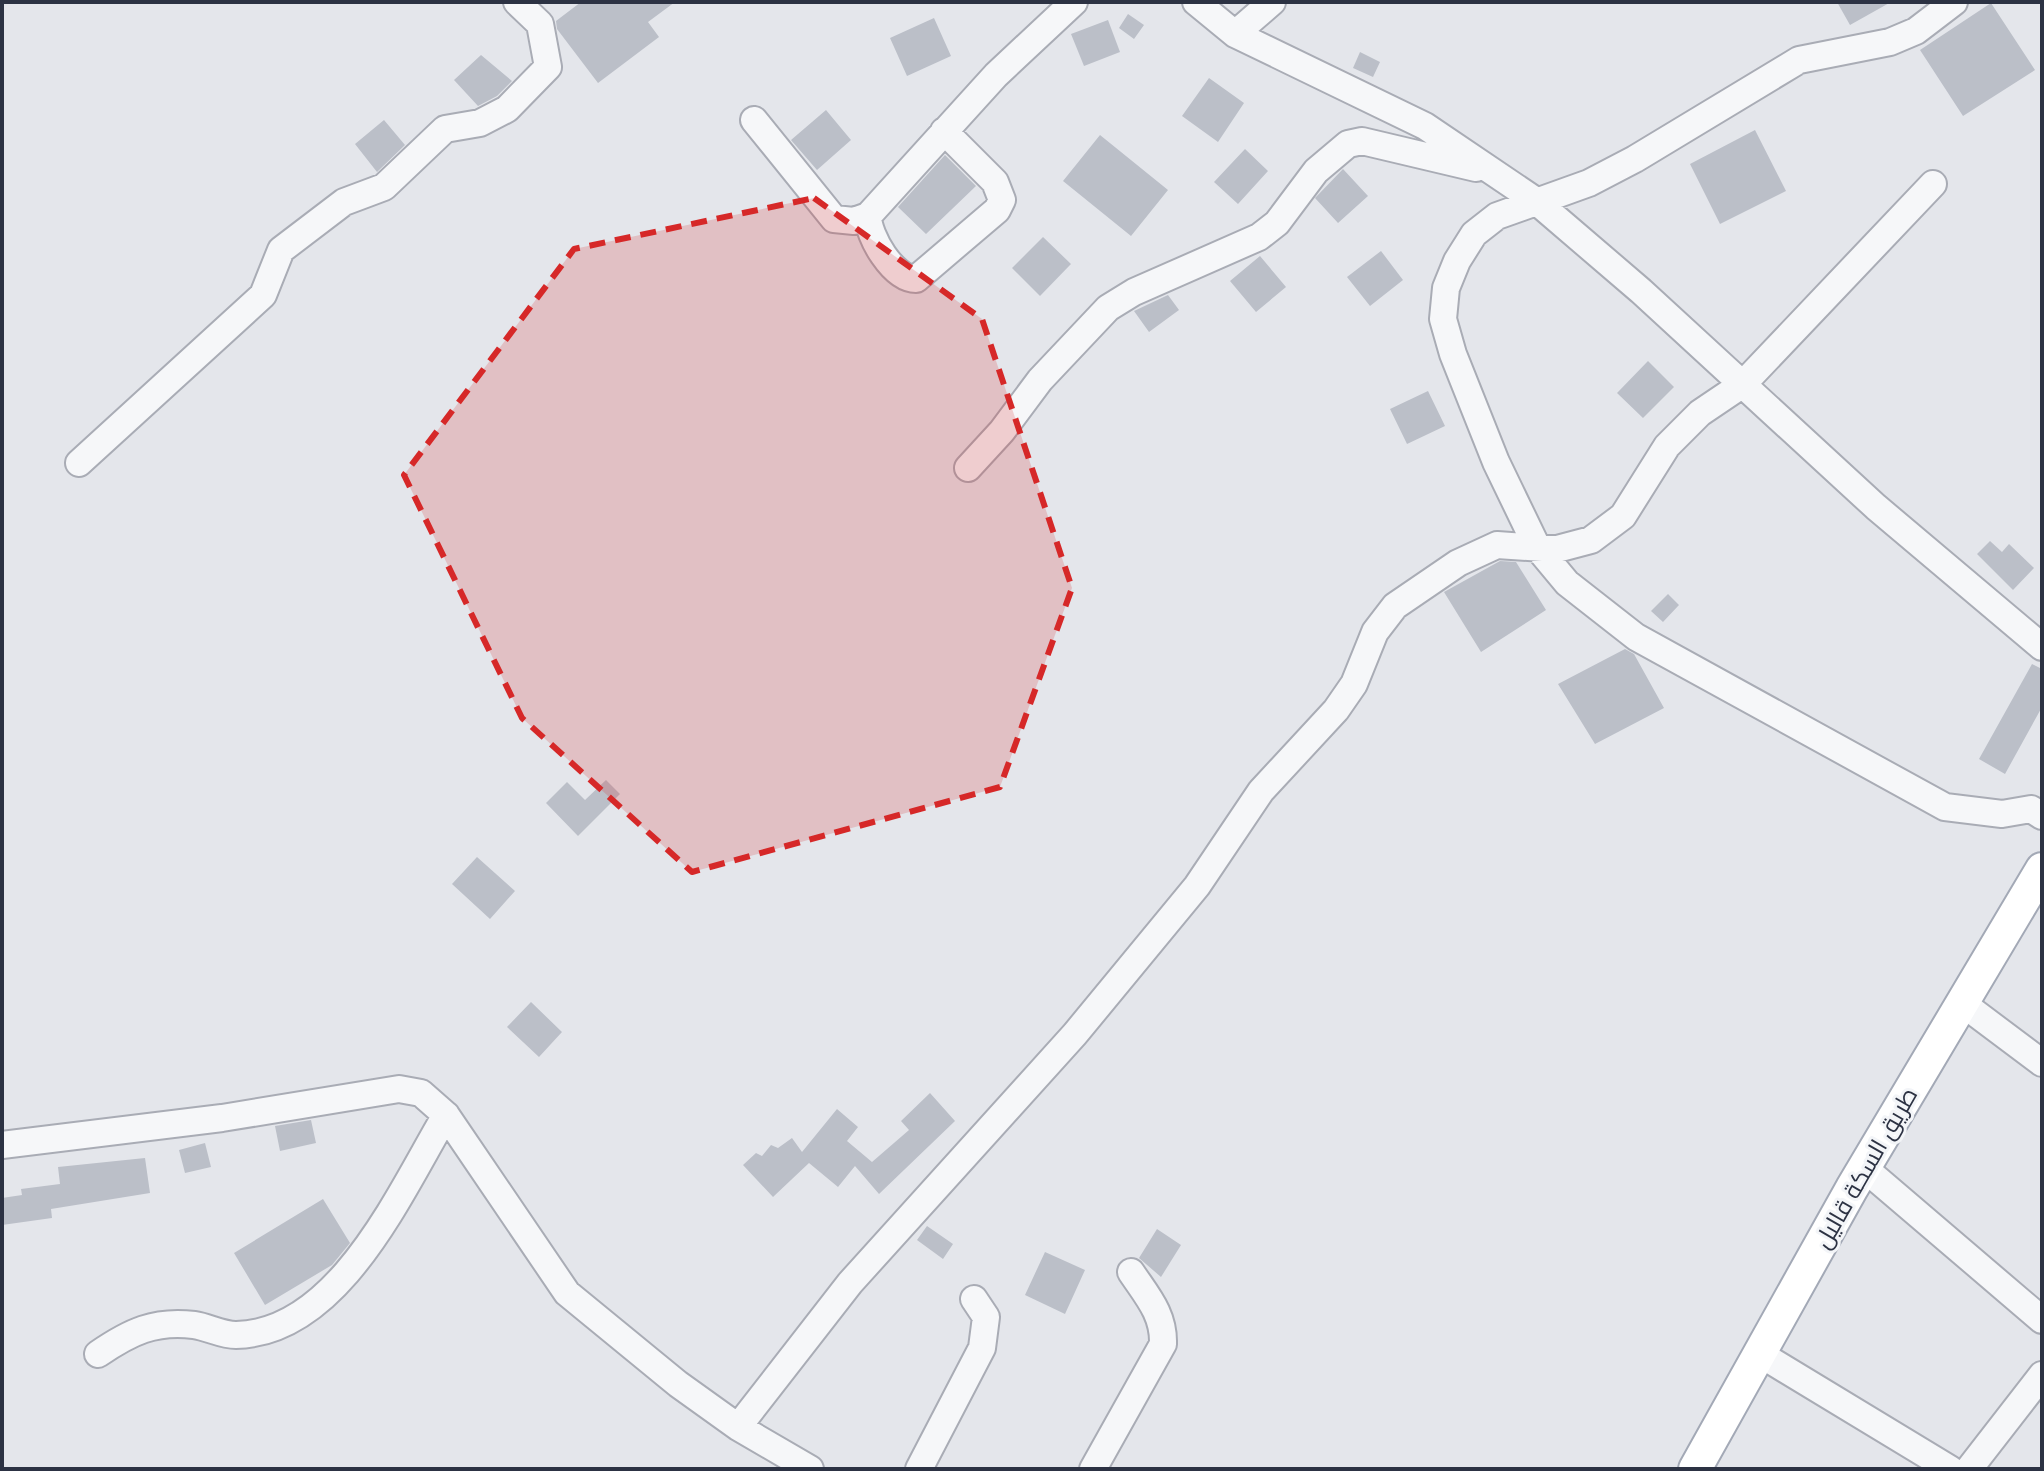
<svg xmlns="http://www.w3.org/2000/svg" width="2044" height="1471" viewBox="0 0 2044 1471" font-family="'Roboto Condensed',Cairo,sans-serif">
  <rect width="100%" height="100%" fill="#e4e6eb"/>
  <path fill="#bbbfc8" d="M 581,2 L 675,2 L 648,22 L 659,37 L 598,83 L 557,29 L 556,21 Z
    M 1837,2 L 1891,2 L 1850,25 Z
    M 1991,3 L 2035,70 L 1963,116 L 1920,50 Z
    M 1128,14 L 1144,25 L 1134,39 L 1119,28 Z
    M 934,18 L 951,56 L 907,76 L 890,38 Z
    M 1108,20 L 1120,52 L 1084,66 L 1071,34 Z
    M 1360,52 L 1380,62 L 1373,77 L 1353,68 Z
    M 481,55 L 512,81 L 497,96 L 478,106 L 454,80 Z
    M 1209,78 L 1244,103 L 1218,142 L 1182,116 Z
    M 826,110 L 851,140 L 817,170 L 791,140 Z
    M 384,120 L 405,145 L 377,172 L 355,144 Z
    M 1755,130 L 1786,191 L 1720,224 L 1690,164 Z
    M 1100,135 L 1168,190 L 1131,236 L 1063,181 Z
    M 1245,149 L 1268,171 L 1238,204 L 1214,182 Z
    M 945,155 L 976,186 L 926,234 L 898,207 Z
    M 1343,169 L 1368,196 L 1338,223 L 1315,198 Z
    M 1043,237 L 1071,264 L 1040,296 L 1012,268 Z
    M 1381,251 L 1403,280 L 1370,306 L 1347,277 Z
    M 1260,256 L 1286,287 L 1256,312 L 1230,281 Z
    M 1168,295 L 1179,310 L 1149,332 L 1134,311 Z
    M 1648,361 L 1674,387 L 1643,418 L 1617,393 Z
    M 1428,391 L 1445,426 L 1407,444 L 1390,409 Z
    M 1990,541 L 2002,552 L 2009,544 L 2034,568 L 2013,590 L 1977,554 Z
    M 1500,561 L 1516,562 L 1546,610 L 1481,652 L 1444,592 Z
    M 1668,594 L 1679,605 L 1663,622 L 1651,611 Z
    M 1625,649 L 1634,654 L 1664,708 L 1595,744 L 1558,684 Z
    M 2032,664 L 2042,669 L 2042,707 L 2005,774 L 1979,759 Z
    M 606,780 L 620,794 L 578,836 L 546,803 L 567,782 L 585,800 Z
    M 477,857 L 515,891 L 490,919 L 452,884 Z
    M 531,1002 L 562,1032 L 539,1057 L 507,1027 Z
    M 930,1093 L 955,1121 L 879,1194 L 855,1166 L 838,1187 L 809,1163 L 773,1197 L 743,1165 L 756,1153 L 762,1156 L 771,1145 L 778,1148 L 792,1138 L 802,1152 L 837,1109 L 858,1127 L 847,1141 L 872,1162 L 909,1130 L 901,1121 Z
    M 311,1120 L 316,1143 L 280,1151 L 275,1126 Z
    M 205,1143 L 211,1167 L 185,1173 L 179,1150 Z
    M 145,1158 L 150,1193 L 51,1209 L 52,1218 L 2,1225 L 2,1198 L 22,1195 L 21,1189 L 60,1184 L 58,1167 Z
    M 323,1199 L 350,1243 L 332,1265 L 265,1305 L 234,1253 Z
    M 927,1226 L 953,1244 L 943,1259 L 917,1240 Z
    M 1157,1229 L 1181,1245 L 1161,1277 L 1139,1258 Z
    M 1045,1252 L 1085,1270 L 1065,1314 L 1025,1295 Z"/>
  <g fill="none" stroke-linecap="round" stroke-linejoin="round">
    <defs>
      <path id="minor" d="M 1196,2 L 1235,34 L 1425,126 L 1536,201 L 1641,291 L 1876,507 L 2042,647
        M 1954,2 L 1916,31 L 1890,42 L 1799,60 L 1635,159 L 1589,183 L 1497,216 L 1474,234 L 1457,261 L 1446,288 L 1443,319 L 1453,354 L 1496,462 L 1537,547 L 1567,583 L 1636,637 L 1945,807 L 2002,814 L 2031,809 L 2042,816
        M 1235,34 L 1272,2
        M 754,120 L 834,219 L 854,221 L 868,216 L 996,75 L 1074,2
        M 868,216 C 868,236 893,279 916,279 L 997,210 L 1002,200 L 995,182 L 944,131
        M 79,463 L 263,295 L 281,250 L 344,202 L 384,187 L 445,129 L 480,123 L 507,109 L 548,67 L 540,24 L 517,2
        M 968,468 L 1002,431 L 1040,380 L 1108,308 L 1134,292 L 1259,237 L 1277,223 L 1316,171 L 1348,144 L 1362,141 L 1476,168
        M 1962,1003 L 2042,1063
        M 2,1145 L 222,1118 L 399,1089 L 421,1093 L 446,1115 L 567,1293 L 678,1384 L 738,1427 L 810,1469
        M 1864,1168 L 2042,1320
        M 98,1354 C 130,1332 155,1320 194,1325 C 208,1327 222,1335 236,1335 C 339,1333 400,1192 446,1115
        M 1760,1354 L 1950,1469
        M 738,1427 L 850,1283 L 1075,1034 L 1197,886 L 1261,791 L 1336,710 L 1354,684 L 1375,632 L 1395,606 L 1458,563 L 1497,545 L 1557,549 L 1591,540 L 1623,516 L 1667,446 L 1700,413 L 1743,384 L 1933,184
        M 919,1469 L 982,1348 L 986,1317 L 974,1299
        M 1093,1469 L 1163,1344 C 1164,1314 1147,1296 1131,1272
        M 1969,1469 L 2042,1375"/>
      <path id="major" d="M 1695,1469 L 1852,1188 L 2042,869"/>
    </defs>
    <use href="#minor" stroke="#a9acb5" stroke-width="30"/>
    <use href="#major" stroke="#a3a9b6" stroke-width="36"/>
    <use href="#minor" stroke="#f6f7f9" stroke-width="26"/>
    <use href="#major" stroke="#fff" stroke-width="32"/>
  </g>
  <path fill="#d62828" fill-opacity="0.2" stroke="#d62828" stroke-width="6" stroke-dasharray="16 10" stroke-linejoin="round" d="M 814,198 L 982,319 L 1072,588 L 1000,787 L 692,872 L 522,718 L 404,475 L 574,249 Z"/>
  <g text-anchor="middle" stroke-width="6" stroke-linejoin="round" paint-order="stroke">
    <g font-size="24" fill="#2c3243" stroke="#f3f5f8">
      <text transform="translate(1866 1168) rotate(-60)" y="8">طريق السكة قاليل</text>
    </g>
  </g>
  <rect width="2044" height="1471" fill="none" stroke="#2c3243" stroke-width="8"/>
</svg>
